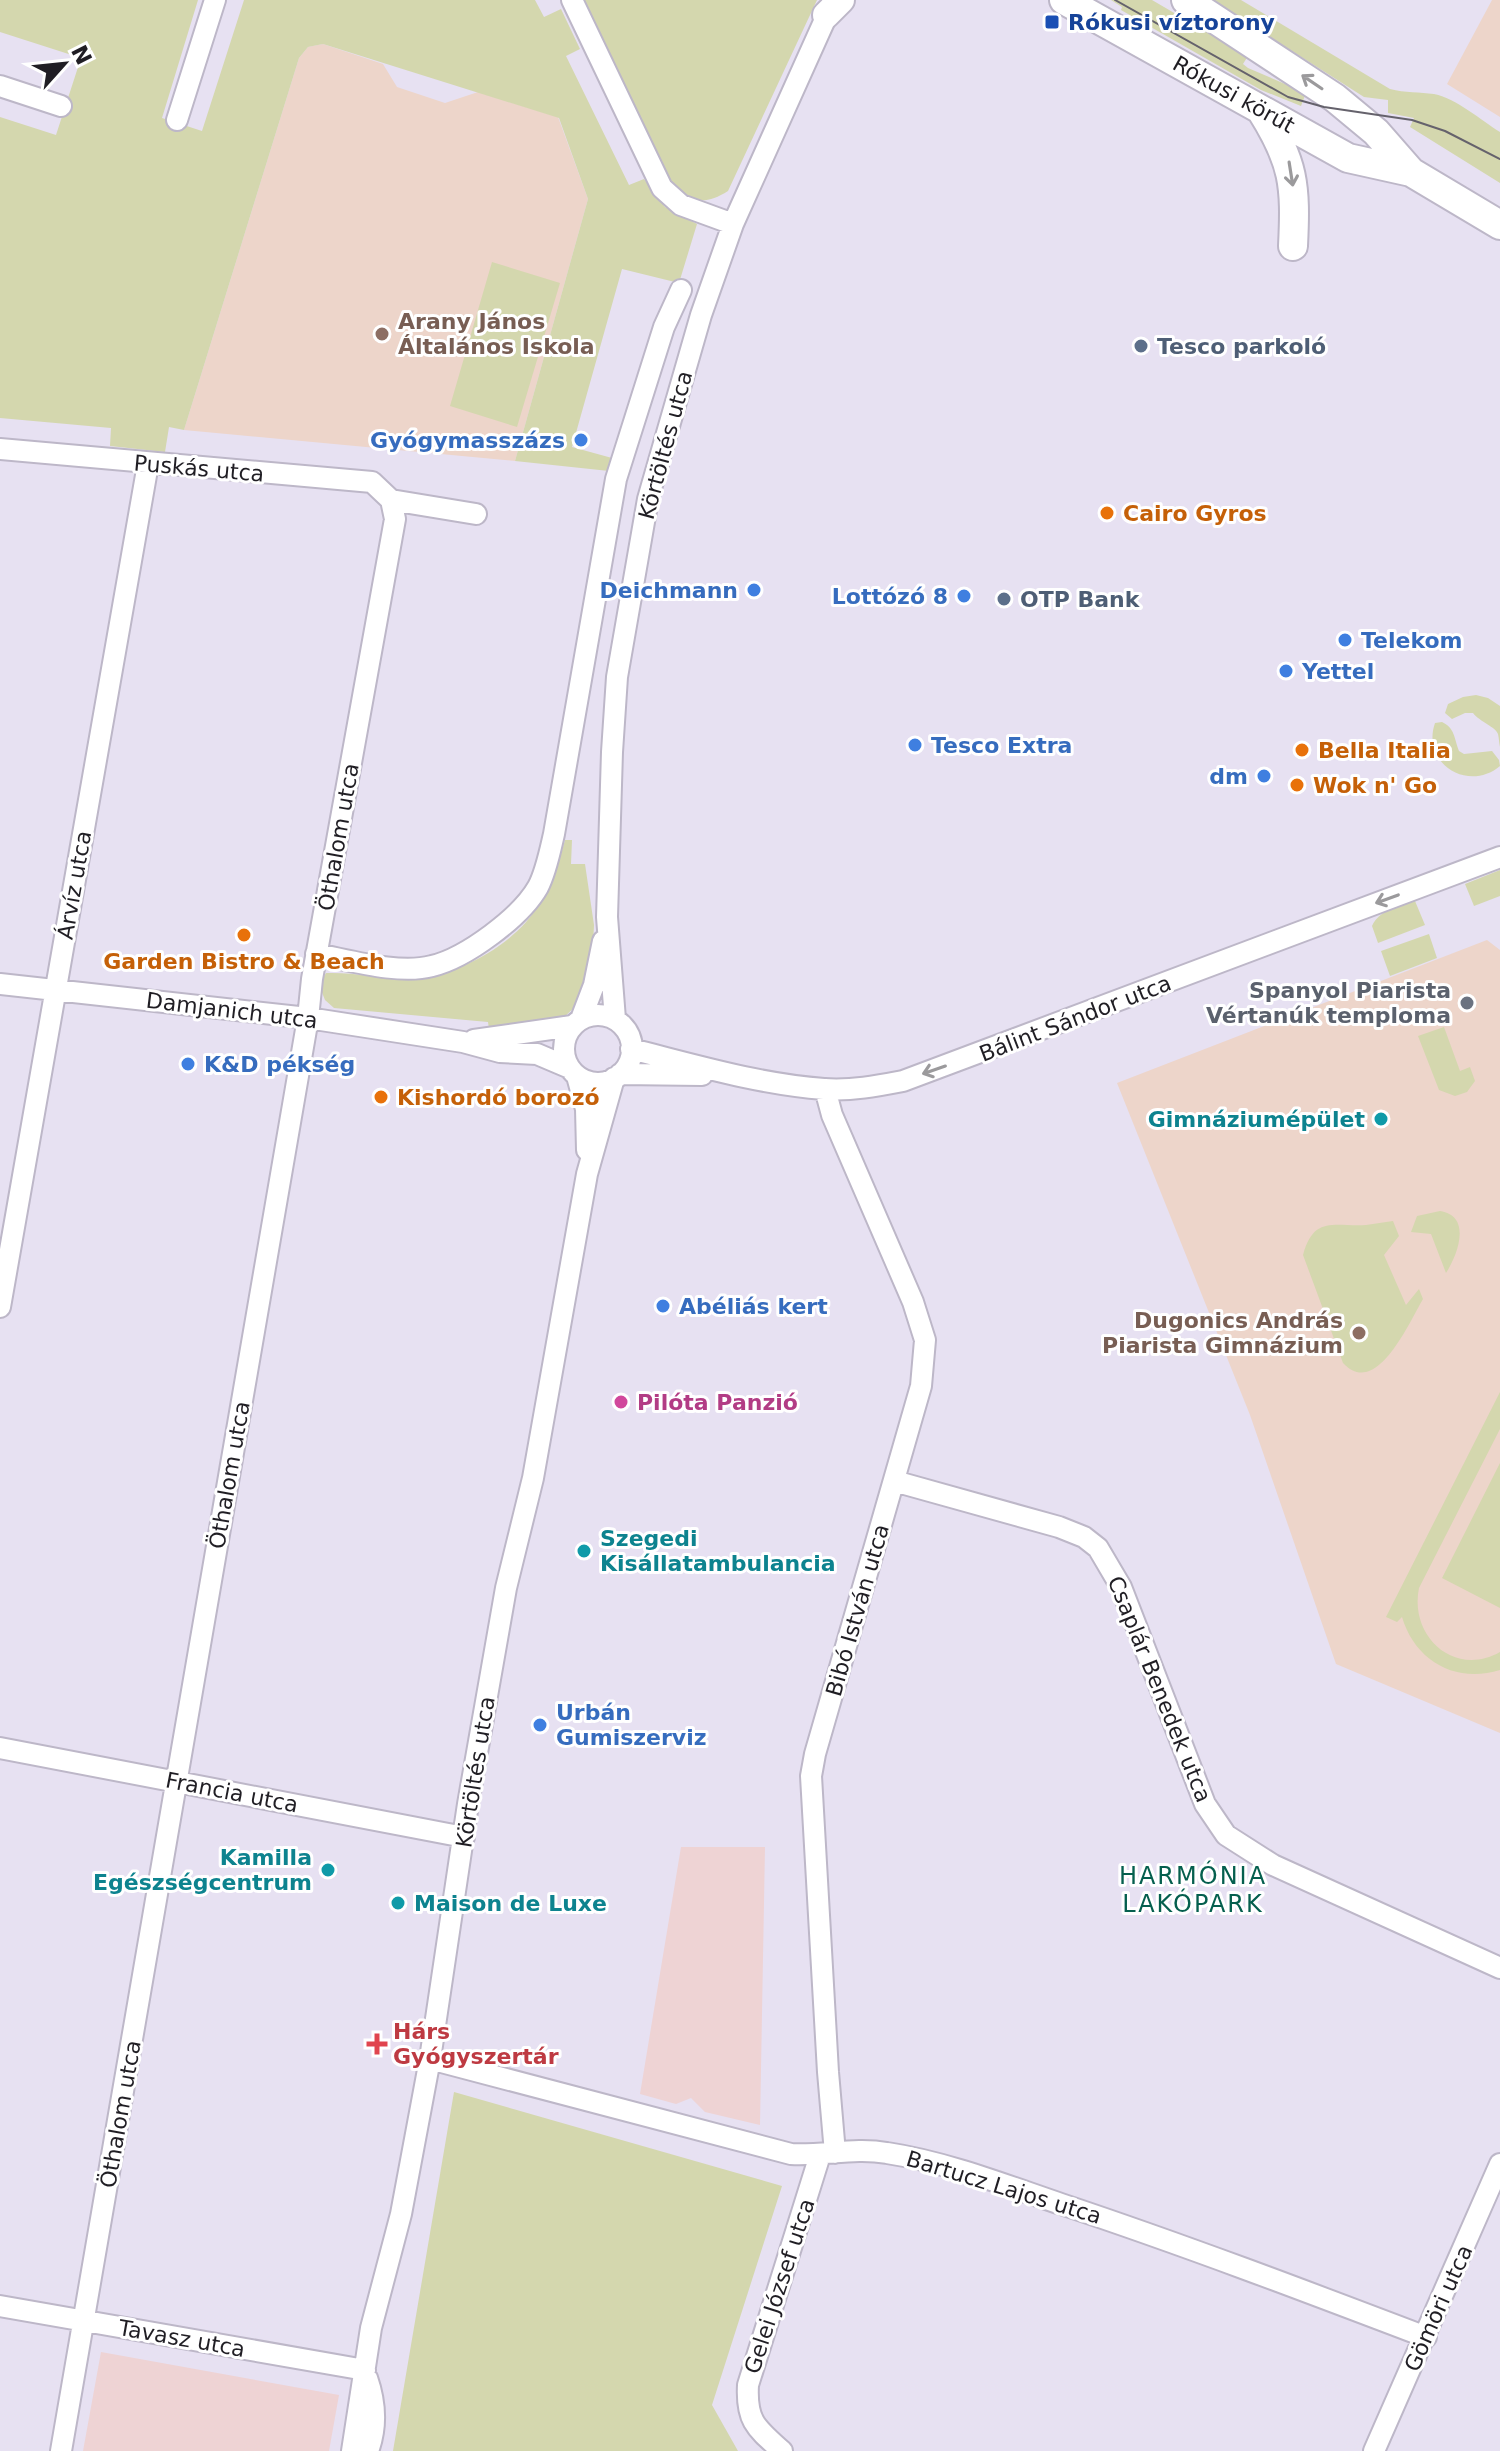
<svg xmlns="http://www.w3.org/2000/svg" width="1500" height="2451" viewBox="0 0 1500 2451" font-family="'DejaVu Sans',sans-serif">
  <rect width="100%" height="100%" fill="#e7e1f2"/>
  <path fill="#eed3d4" d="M 681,1847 L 765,1847 L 760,2125 L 705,2112 L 691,2098 L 676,2104 L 640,2094 Z
    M 101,2352 L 339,2395 L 329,2451 L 83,2451 Z"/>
  <path fill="#edd5ca" d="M 1492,0 L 1500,0 L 1500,117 L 1447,84 Z
    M 323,44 L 383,64 L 397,87 L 445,103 L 478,92 L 558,117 L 588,199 L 515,461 L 184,430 L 299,58 L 308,47 Z
    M 1487,940 L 1500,950 L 1500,1733 L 1336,1664 L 1250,1415 L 1117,1083 Z"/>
  <path fill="#d4d7ae" d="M 0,0 L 198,0 L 162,118 L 202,131 L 244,0 L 535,0 L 544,17 L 561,9 L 580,49 L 566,56 L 629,185 L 644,179 L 665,207 L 697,224 L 679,283 L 622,269 L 572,447 L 612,458 L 609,471 L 515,461 L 588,199 L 559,118 L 323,44 L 308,47 L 299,58 L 184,430 L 169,427 L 165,452 L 110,446 L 111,428 L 0,418 L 0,117 L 56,135 L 81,58 L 0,32 Z
    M 580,0 L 817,0 L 728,191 C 706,205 691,203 672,186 Z
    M 1111,0 L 1152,0 L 1248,56 L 1243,64 L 1248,68 L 1306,93 L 1301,106 L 1261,90 L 1121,10 L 1122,7 Z
    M 1212,0 L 1241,0 L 1390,89 C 1405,93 1420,92 1434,94 C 1457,99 1481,120 1500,132 L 1500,183 L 1410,127 L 1414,118 L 1388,113 L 1388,100 L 1364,97 Z
    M 492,262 L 560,283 L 517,427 L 450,406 Z
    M 1476,695 L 1488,698 L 1500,706 L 1500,747 C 1499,743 1499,738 1498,734 C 1496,727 1480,722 1473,713 L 1465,713 L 1452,719 L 1445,713 L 1448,704 L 1463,697 Z
    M 1442,722 C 1455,728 1454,738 1459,751 L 1464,754 L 1492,751 L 1499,760 L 1500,766 C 1468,793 1421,763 1435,723 Z
    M 565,840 L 572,840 L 571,864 L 585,864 L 594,925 L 592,968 L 578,1004 L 561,1020 L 489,1029 L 488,1022 L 334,1008 L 325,1000 L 319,985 L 326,973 C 355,972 383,979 412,978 C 460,975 515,945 540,903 C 552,883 559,862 565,840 Z
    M 1500,870 L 1500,896 L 1474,906 L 1465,884 Z
    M 1415,901 L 1425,925 L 1378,943 L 1372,926 C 1380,909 1398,907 1415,901 Z
    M 1429,934 L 1437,958 L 1390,976 L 1381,951 Z
    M 1444,1027 L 1460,1071 L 1470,1067 L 1475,1081 L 1467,1092 L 1455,1096 L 1439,1090 L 1418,1036 Z
    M 1440,1211 C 1473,1216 1457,1256 1446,1273 L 1431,1234 L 1411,1232 L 1417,1216 Z
    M 1393,1221 L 1399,1236 L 1384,1255 L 1406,1305 L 1419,1289 L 1423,1299 C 1409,1323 1376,1399 1343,1363 L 1303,1255 C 1314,1215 1334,1227 1366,1225 C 1375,1224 1384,1222 1393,1221 Z
    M 1500,1392 L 1500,1429 L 1419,1588 C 1409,1636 1454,1678 1500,1652 L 1500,1670 C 1456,1684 1415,1661 1402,1617 L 1397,1622 L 1386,1617 Z
    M 1500,1463 L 1500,1608 L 1442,1578 Z
    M 454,2092 L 782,2186 L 712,2405 L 738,2451 L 393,2451 Z"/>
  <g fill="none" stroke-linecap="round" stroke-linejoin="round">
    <defs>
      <path id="minor" d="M 572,0 L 662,188 L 681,205 L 733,224
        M 0,86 L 61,106
        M 177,120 L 215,0
        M 0,449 L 372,482 L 391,500
        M 391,500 L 476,514
        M 316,954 C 349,960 399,975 432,966 C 466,958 521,917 538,887 C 546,872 550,851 554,834 L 616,479 L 664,327 L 681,290
        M 0,984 L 308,1018 L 463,1042 L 500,1052 L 537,1054 L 570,1068
        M564 1049a34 34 0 1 1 68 0a34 34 0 1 1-68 0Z
        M 581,1019 L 594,985 L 603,941
        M 615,1019 L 607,917 L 612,752 L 617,677 L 648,499 L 701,315 L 733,224 L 832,4
        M 474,1040 L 572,1026
        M 631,1049 C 695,1065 758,1084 824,1089 C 851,1091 877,1086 903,1081 L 1500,857
        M 620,1074 L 702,1075
        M 577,1076 L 586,1109 L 587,1150
        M 825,1089 L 832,1115 L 913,1302 L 925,1340 L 921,1386 L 815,1754 L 811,1776 L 828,2072 L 835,2153
        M 0,1307 L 148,464
        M 894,1481 L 1059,1527 L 1084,1537 L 1098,1548 L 1121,1587 L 1205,1804 L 1226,1835 L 1273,1865 L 1500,1968
        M 0,1748 L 464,1837
        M 430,2059 L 791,2154 C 823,2156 855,2147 887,2153 C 946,2162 1005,2185 1061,2204 C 1184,2245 1305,2291 1426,2337
        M 0,2306 L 365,2370
        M 367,2378 C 375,2401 377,2427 368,2451
        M 61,2451 L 308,1018 L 312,979 L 395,519 L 391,500
        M 352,2451 L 371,2328 L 401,2214 L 430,2059 L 468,1804 L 506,1588 L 533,1478 L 587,1174 L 614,1078
        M 782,2451 C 756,2428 746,2421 748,2385 L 820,2155
        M 1374,2451 L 1500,2164"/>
      <path id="tertiary" d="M 826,15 L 841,0"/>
      <path id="secondary" d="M 1064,0 L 1348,158 L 1411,172 L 1500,225
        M 1186,0 L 1335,98 L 1376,132 L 1411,172
        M 1261,110 C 1294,162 1296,185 1293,246"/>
    </defs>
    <use href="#minor" stroke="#bdb7c8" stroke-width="24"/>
    <use href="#tertiary" stroke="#bdb7c8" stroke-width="30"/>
    <use href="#secondary" stroke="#bdb7c8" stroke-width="32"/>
    <use href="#minor" stroke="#fff" stroke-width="20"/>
    <use href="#tertiary" stroke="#fff" stroke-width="26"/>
    <use href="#secondary" stroke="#fff" stroke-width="28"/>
    <path stroke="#65626c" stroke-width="2" d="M 1115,0 L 1288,97 L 1324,107 L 1412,120 L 1445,131 L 1500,159"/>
  </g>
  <defs><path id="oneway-shaft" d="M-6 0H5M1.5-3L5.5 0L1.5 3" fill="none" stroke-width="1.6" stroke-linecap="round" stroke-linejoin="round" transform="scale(2)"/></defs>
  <g stroke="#9b9a9c">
    <use href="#oneway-shaft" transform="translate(1312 82) rotate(-146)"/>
    <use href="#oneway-shaft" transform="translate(1291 174) rotate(81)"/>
    <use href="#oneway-shaft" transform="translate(1387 899) rotate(160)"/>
    <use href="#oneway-shaft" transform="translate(934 1070) rotate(161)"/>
  </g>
  <rect fill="#1a4fb4" stroke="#fff" stroke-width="3" x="1044" y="14" width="16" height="16" rx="4"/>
  <g fill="#8d6e63" stroke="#fff" stroke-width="3">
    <circle cx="382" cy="334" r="8"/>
    <circle cx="1359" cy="1333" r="8"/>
  </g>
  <g fill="#5c6f8a" stroke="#fff" stroke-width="3">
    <circle cx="1141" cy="346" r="8"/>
    <circle cx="1004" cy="599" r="8"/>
  </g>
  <g fill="#3f7fe0" stroke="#fff" stroke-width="3">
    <circle cx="581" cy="440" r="8"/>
    <circle cx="754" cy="590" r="8"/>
    <circle cx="964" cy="596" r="8"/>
    <circle cx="1345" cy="640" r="8"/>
    <circle cx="1286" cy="671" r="8"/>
    <circle cx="915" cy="745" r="8"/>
    <circle cx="1264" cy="776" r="8"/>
    <circle cx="188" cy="1064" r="8"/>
    <circle cx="663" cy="1306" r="8"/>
    <circle cx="540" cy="1725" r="8"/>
  </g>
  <g fill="#e8710a" stroke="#fff" stroke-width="3">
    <circle cx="1107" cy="513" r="8"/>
    <circle cx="1302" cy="750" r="8"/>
    <circle cx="1297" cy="785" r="8"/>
    <circle cx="244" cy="935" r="8"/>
    <circle cx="381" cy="1097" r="8"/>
  </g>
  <circle fill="#6b7280" stroke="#fff" stroke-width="3" cx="1467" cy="1003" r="8"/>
  <g fill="#0f9aa8" stroke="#fff" stroke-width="3">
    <circle cx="1381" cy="1119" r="8"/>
    <circle cx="584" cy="1551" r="8"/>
    <circle cx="328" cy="1870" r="8"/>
    <circle cx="398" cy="1903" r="8"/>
  </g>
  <circle fill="#d1479c" stroke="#fff" stroke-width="3" cx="621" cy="1402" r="8"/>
  <path fill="#e0444e" stroke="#fff" stroke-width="3" d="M373 2032h8v8h8v8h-8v8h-8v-8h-8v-8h8z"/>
  <g text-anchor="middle" stroke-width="6" stroke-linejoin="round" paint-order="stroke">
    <g font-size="22" font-weight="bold" fill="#164399" stroke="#fff" text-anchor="start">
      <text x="1068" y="30">Rókusi víztorony</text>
    </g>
    <g font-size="22" fill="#201e24" stroke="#fff">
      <text transform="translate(1234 94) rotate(29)" y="8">Rókusi körút</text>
      <text transform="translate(665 445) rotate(-75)" y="8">Körtöltés utca</text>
      <text transform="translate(199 468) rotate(5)" y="8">Puskás utca</text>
      <text transform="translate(338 837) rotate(-80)" y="8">Öthalom utca</text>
      <text transform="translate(74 885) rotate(-80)" y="8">Árvíz utca</text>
      <text transform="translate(232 1010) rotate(7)" y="8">Damjanich utca</text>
      <text transform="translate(1075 1018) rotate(-21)" y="8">Bálint Sándor utca</text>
      <text transform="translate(229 1475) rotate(-80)" y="8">Öthalom utca</text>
      <text transform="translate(857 1610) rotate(-74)" y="8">Bibó István utca</text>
      <text transform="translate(1160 1689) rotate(68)" y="8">Csaplár Benedek utca</text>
      <text transform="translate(475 1772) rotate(-81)" y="8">Körtöltés utca</text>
      <text transform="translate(232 1792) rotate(11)" y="8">Francia utca</text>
      <text transform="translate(120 2114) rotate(-80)" y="8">Öthalom utca</text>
      <text transform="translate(1004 2187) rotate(17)" y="8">Bartucz Lajos utca</text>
      <text transform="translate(779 2286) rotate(-72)" y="8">Gelei József utca</text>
      <text transform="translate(1438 2308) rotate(-66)" y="8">Gömöri utca</text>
      <text transform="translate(182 2338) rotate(10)" y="8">Tavasz utca</text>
    </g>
    <g font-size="22" font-weight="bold" fill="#785e54" stroke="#fff" text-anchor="start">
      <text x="398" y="329">Arany János<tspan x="398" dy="25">Általános Iskola</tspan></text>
      <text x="1343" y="1328" text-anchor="end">Dugonics András<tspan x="1343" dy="25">Piarista Gimnázium</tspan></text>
    </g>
    <g font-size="22" font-weight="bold" fill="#4e5e75" stroke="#fff" text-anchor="start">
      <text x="1157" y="354">Tesco parkoló</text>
      <text x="1020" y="607">OTP Bank</text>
    </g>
    <g font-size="22" font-weight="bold" fill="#366cbe" stroke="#fff" text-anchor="start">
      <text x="565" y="448" text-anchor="end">Gyógymasszázs</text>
      <text x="738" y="598" text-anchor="end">Deichmann</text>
      <text x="948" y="604" text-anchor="end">Lottózó 8</text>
      <text x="1361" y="648">Telekom</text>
      <text x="1302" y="679">Yettel</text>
      <text x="931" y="753">Tesco Extra</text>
      <text x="1248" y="784" text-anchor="end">dm</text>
      <text x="204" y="1072">K&amp;D pékség</text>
      <text x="679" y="1314">Abéliás kert</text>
      <text x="556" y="1720">Urbán<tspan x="556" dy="25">Gumiszerviz</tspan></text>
    </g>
    <g font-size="22" font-weight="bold" fill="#c56008" stroke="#fff" text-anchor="start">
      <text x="1123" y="521">Cairo Gyros</text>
      <text x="1318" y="758">Bella Italia</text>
      <text x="1313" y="793">Wok n' Go</text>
      <text x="244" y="969" text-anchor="middle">Garden Bistro &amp; Beach</text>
      <text x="397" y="1105">Kishordó borozó</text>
    </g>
    <g font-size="22" font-weight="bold" fill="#5b616d" stroke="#fff" text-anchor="end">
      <text x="1451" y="998">Spanyol Piarista<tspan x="1451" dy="25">Vértanúk temploma</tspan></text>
    </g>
    <g font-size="22" font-weight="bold" fill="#0d838f" stroke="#fff" text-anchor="end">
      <text x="1365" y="1127">Gimnáziumépület</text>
      <text x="600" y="1546" text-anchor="start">Szegedi<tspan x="600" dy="25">Kisállatambulancia</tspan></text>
      <text x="312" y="1865">Kamilla<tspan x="312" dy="25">Egészségcentrum</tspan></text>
      <text x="414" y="1911" text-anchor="start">Maison de Luxe</text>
    </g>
    <g font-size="22" font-weight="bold" fill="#b23c85" stroke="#fff" text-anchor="start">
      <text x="637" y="1410">Pilóta Panzió</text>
    </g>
    <g font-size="22" font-weight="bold" fill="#be3a42" stroke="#fff" text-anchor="start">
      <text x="393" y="2039">Hárs<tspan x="393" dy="25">Gyógyszertár</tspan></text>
    </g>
    <g font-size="24" letter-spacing="2" fill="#055f4e" stroke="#fff">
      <text x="1193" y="1884">HARMÓNIA<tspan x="1193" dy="28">LAKÓPARK</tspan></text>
    </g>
  </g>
  <g transform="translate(64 64) rotate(63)" stroke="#ffffff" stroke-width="6" paint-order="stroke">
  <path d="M0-6L14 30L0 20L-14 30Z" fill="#201e24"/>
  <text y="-12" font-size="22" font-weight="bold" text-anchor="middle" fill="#201e24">N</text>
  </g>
</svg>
